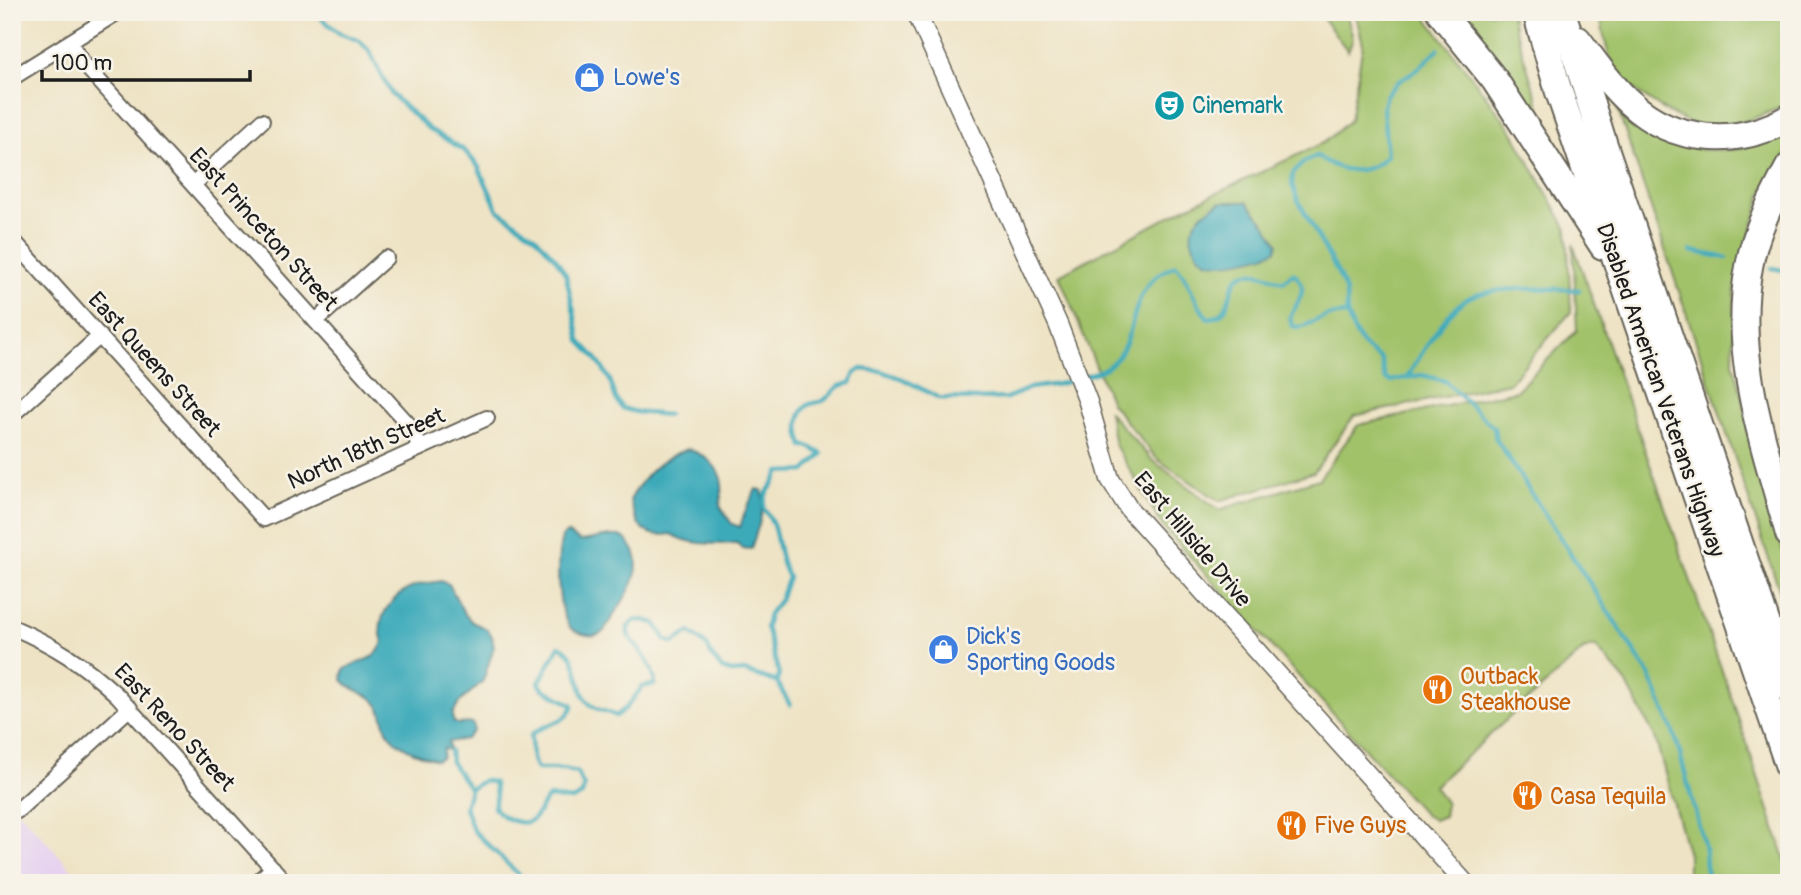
<svg xmlns="http://www.w3.org/2000/svg" width="1801" height="895" viewBox="0 0 1801 895" font-family="Pangolin,sans-serif">
  <rect width="100%" height="100%" fill="#f7f3e8"/>
  <filter id="ink" filterUnits="userSpaceOnUse"><feTurbulence type="fractalNoise" baseFrequency=".0143" numOctaves="2"/><feDisplacementMap in="SourceGraphic" scale="14" xChannelSelector="R" yChannelSelector="G"/><feConvolveMatrix kernelMatrix="1 2 1 2 8 2 1 2 1" color-interpolation-filters="sRGB"/></filter>
  <filter id="wash" filterUnits="userSpaceOnUse"><feTurbulence type="fractalNoise" baseFrequency=".00686" numOctaves="4" result="noise"/><feDisplacementMap in="SourceGraphic" scale="28" xChannelSelector="R" yChannelSelector="G"/><feGaussianBlur stdDeviation="1.57" result="paint"/><feColorMatrix in="noise" values="0 0 0 0 0 0 0 0 0 0 0 0 0 0 0 0 0 1.4 0 .05"/><feComposite in="paint" operator="in"/></filter>
  <g filter="url(#wash)">
    <rect width="100%" height="100%" fill="#eee3c5"/>
    <path fill="#e6d2f0" d="M 12,804 L 84,883 L 12,883 Z"/>
    <path fill="#a2c26a" stroke="#5f6f43" stroke-width="2" d="M 1318,12 L 1346,12 L 1353,39 L 1348,51 Z
      M 1355,12 L 1422,12 L 1511,129 L 1567,229 L 1571,312 L 1509,383 L 1354,416 L 1314,472 L 1219,501 L 1157,459 L 1111,403 L 1059,275 L 1185,208 L 1325,142 L 1350,120 L 1363,44 Z
      M 1447,12 L 1510,12 L 1556,160 Z
      M 1599,12 L 1789,12 L 1789,104 C 1730,128 1709,141 1652,102 C 1637,92 1621,81 1613,65 C 1605,50 1603,28 1599,12 Z
      M 1616,104 L 1651,131 L 1702,150 L 1733,150 L 1773,140 L 1789,131 L 1789,150 L 1763,191 L 1735,289 L 1733,362 L 1789,575 L 1789,619 Z
      M 1573,244 L 1734,705 L 1789,871 L 1789,883 L 1688,883 L 1688,855 L 1655,737 L 1626,682 L 1595,646 L 1583,650 L 1434,786 L 1446,804 L 1444,816 L 1434,820 L 1425,815 L 1164,528 L 1115,445 L 1109,412 L 1152,460 L 1219,510 L 1319,479 L 1358,425 L 1516,391 L 1577,330 Z"/>
    <path fill="#3caaba" stroke="#2c636b" stroke-width="2" d="M 1221,202 L 1247,202 L 1266,225 L 1278,243 L 1276,250 C 1264,257 1224,266 1211,262 C 1203,261 1198,255 1195,248 C 1183,227 1203,211 1221,202 Z
      M 688,449 C 704,454 720,466 722,484 C 723,490 721,499 720,506 L 732,524 L 740,527 L 744,514 L 756,489 L 762,490 C 766,511 757,529 751,549 L 742,548 L 737,543 C 716,544 690,546 671,534 C 643,539 636,526 630,500 C 644,475 660,458 688,449 Z
      M 567,533 L 580,541 C 592,540 608,534 619,536 C 625,537 628,541 631,546 C 651,574 616,607 604,631 C 597,637 591,636 583,634 C 577,632 572,631 569,626 C 556,606 556,559 562,537 Z
      M 441,581 L 449,584 L 464,613 L 472,622 L 487,629 L 492,636 L 494,647 L 483,681 L 460,702 L 453,713 L 453,721 L 458,724 L 473,723 L 474,730 L 466,739 L 448,742 L 450,751 L 444,748 L 442,757 L 437,760 C 420,755 395,747 387,730 C 382,719 383,708 374,700 C 364,692 351,690 342,680 L 343,671 C 359,656 373,667 383,642 C 374,619 391,596 413,587 C 421,583 432,583 441,581 Z"/>
    <g fill="none" stroke-linecap="round" stroke-linejoin="round">
      <path stroke="#3caaba" stroke-width="4.5" d="M 318,12 L 320,17 L 339,33 L 360,41 L 369,51 L 392,95 L 429,129 L 464,150 L 478,166 L 498,210 L 535,236 L 557,260 L 566,275 L 580,341 L 596,358 L 610,380 L 616,399 L 622,408 L 636,412 L 668,415
        M 1691,251 L 1727,258
        M 1772,268 L 1789,271
        M 1347,314 C 1354,334 1362,349 1381,359 L 1385,378 L 1390,381 L 1422,375 L 1445,381 L 1494,428 L 1496,439 L 1650,676 L 1676,739 L 1705,849 L 1707,883
        M 1084,376 C 1094,373 1106,370 1113,362 C 1142,334 1123,286 1176,265 C 1191,281 1194,304 1208,318 C 1242,316 1219,268 1256,273 C 1265,274 1275,279 1283,282 L 1293,273 C 1311,287 1298,301 1290,317 L 1292,326 L 1301,327 L 1327,316 L 1347,314 L 1346,292 L 1339,275 L 1298,200 L 1292,185 L 1293,173 L 1304,162 L 1317,156 C 1339,172 1367,178 1387,155 L 1383,107 L 1386,95 L 1399,81 L 1419,68 L 1438,49
        M 1407,377 C 1423,352 1439,322 1462,302 C 1482,285 1552,288 1579,290
        M 777,682 L 790,705
        M 450,751 L 451,762 L 470,789
        M 527,883 L 473,830 L 465,807 L 470,789 L 484,780 L 494,783 L 496,795 L 494,808 C 503,818 525,830 536,816 C 541,809 542,803 549,797 L 572,800 L 582,795 L 584,786 L 577,773 L 565,769 L 537,769 L 532,759 L 531,735 C 546,721 566,726 573,705 L 543,689 L 539,683 L 559,646 C 583,655 574,689 590,704 C 597,711 608,711 616,716 L 626,708 L 642,687 L 655,684 C 653,663 639,650 628,635 L 628,627 L 634,621 L 643,620 L 655,623 L 666,640 L 673,643 L 690,632 L 708,647 L 711,655 L 722,669 L 732,672 L 744,671 L 777,682 L 779,674 L 766,627 L 769,614 L 780,600 L 788,577 C 775,555 780,527 764,509 C 763,490 773,489 779,472 L 805,471 L 822,454 L 808,446 L 803,446 C 799,434 795,415 808,405 C 813,402 820,403 824,400 C 837,392 830,387 851,383 L 855,373 L 861,369 L 881,371 L 903,379 L 939,398 L 975,399 L 1007,398 L 1030,388 L 1059,384 L 1076,379"/>
    </g>
  </g>
  <g filter="url(#ink)">
    <g fill="none" stroke-linecap="round" stroke-linejoin="round">
      <defs>
        <path id="minor" d="M 70,43 L 83,63 L 410,426 L 420,447
          M 12,78 L 118,12
          M 194,184 L 262,121
          M 12,239 L 264,519 L 487,418
          M 317,320 L 386,258
          M 12,415 L 100,336
          M 12,627 C 56,646 82,663 117,695 L 286,883
          M 17,811 L 130,708
          M 256,883 L 273,868"/>
        <path id="tertiary" d="M 916,12 L 1058,324 L 1088,402 L 1110,479 L 1129,509 L 1465,883"/>
        <path id="motorway" d="M 1440,12 L 1494,79 L 1603,246
          M 1536,12 L 1558,89 L 1789,767
          M 1562,12 L 1604,145 L 1789,689
          M 1578,40 C 1594,61 1609,84 1629,102 C 1674,144 1737,147 1789,118
          M 1789,167 C 1772,199 1755,231 1749,267 C 1732,358 1765,447 1789,534"/>
      </defs>
      <use href="#minor" stroke="#666257" stroke-width="18"/>
      <use href="#tertiary" stroke="#666257" stroke-width="21"/>
      <use href="#motorway" stroke="#666257" stroke-width="30"/>
      <use href="#minor" stroke="#fff" stroke-width="14"/>
      <use href="#tertiary" stroke="#fff" stroke-width="18"/>
      <use href="#motorway" stroke="#fff" stroke-width="26"/>
    </g>
  </g>
  <defs>
    <symbol id="shop-disc" viewBox="-11 -11 22 22"><circle r="9.5" fill="#3f7fe0" stroke="#f7f3e8"/><path d="M-5-2.5h2.3a2.7 3.5 0 0 1 5.4 0H5L5.5 6h-11ZM-1.5-2.5h3a1.5 2.3 0 0 0-3 0Z" fill="#fff"/></symbol>
    <symbol id="theatre-disc" viewBox="-11 -11 22 22"><circle r="9.5" fill="#0f9aa8" stroke="#f7f3e8"/><path d="M-5-5.5Q0-4 5-5.5V0Q5 5 0 6Q-5 5-5 0ZM-3.3-2.5H-1v1.5H-3.3ZM1-2.5H3.3v1.5H1ZM-2.8 1Q0 5.5 2.8 1Z" fill="#fff"/></symbol>
    <symbol id="restaurant-disc" viewBox="-11 -11 22 22"><circle r="9.5" fill="#e8710a" stroke="#f7f3e8"/><path d="M-5-6h1v4h1v-4h1v4h1v-4h1v5L-1.5 .5V6h-2V.5L-5-1ZM5-6V6H3V1.5H1.5Q1.5-4 5-6Z" fill="#fff"/></symbol>
  </defs>
  <g fill-rule="evenodd">
    <use href="#shop-disc" x="572" y="60" width="35" height="35"/>
    <use href="#theatre-disc" x="1152" y="88" width="35" height="35"/>
    <use href="#shop-disc" x="926" y="632" width="35" height="35"/>
    <use href="#restaurant-disc" x="1420" y="672" width="35" height="35"/>
    <use href="#restaurant-disc" x="1510" y="778" width="35" height="35"/>
    <use href="#restaurant-disc" x="1274" y="808" width="35" height="35"/>
  </g>
  <g text-anchor="middle" stroke-width="5" stroke-linejoin="round" paint-order="stroke">
    <g font-size="23" fill="#366cbe" stroke="#f7f3e8" text-anchor="start">
      <text x="613" y="85">Lowe's</text>
      <text x="966" y="644">Dick's<tspan x="966" dy="26">Sporting Goods</tspan></text>
    </g>
    <g font-size="23" fill="#0d838f" stroke="#f7f3e8" text-anchor="start">
      <text x="1192" y="113">Cinemark</text>
    </g>
    <g font-size="23" fill="#1c1c1c" stroke="#f7f3e8">
      <text transform="translate(264 229) rotate(48)" y="8">East Princeton Street</text>
      <text transform="translate(155 364) rotate(48)" y="8">East Queens Street</text>
      <text transform="translate(1661 390) rotate(71)" y="8">Disabled American Veterans Highway</text>
      <text transform="translate(366 448) rotate(-24)" y="8">North 18th Street</text>
      <text transform="translate(1193 539) rotate(50)" y="8">East Hillside Drive</text>
      <text transform="translate(175 727) rotate(47)" y="8">East Reno Street</text>
    </g>
    <g font-size="23" fill="#c56008" stroke="#f7f3e8" text-anchor="start">
      <text x="1460" y="684">Outback<tspan x="1460" dy="26">Steakhouse</tspan></text>
      <text x="1550" y="804">Casa Tequila</text>
      <text x="1314" y="833">Five Guys</text>
    </g>
  </g>
  <rect width="1801" height="895" fill="none" stroke="#f7f3e8" stroke-width="42"/>
  <path d="M42 70v10h208v-10" fill="none" stroke="#1c1c1c" stroke-width="3.5"/>
  <text x="52" y="70" font-size="21" fill="#1c1c1c" stroke="#f7f3e8" stroke-width="5" paint-order="stroke">100 m</text>
</svg>
